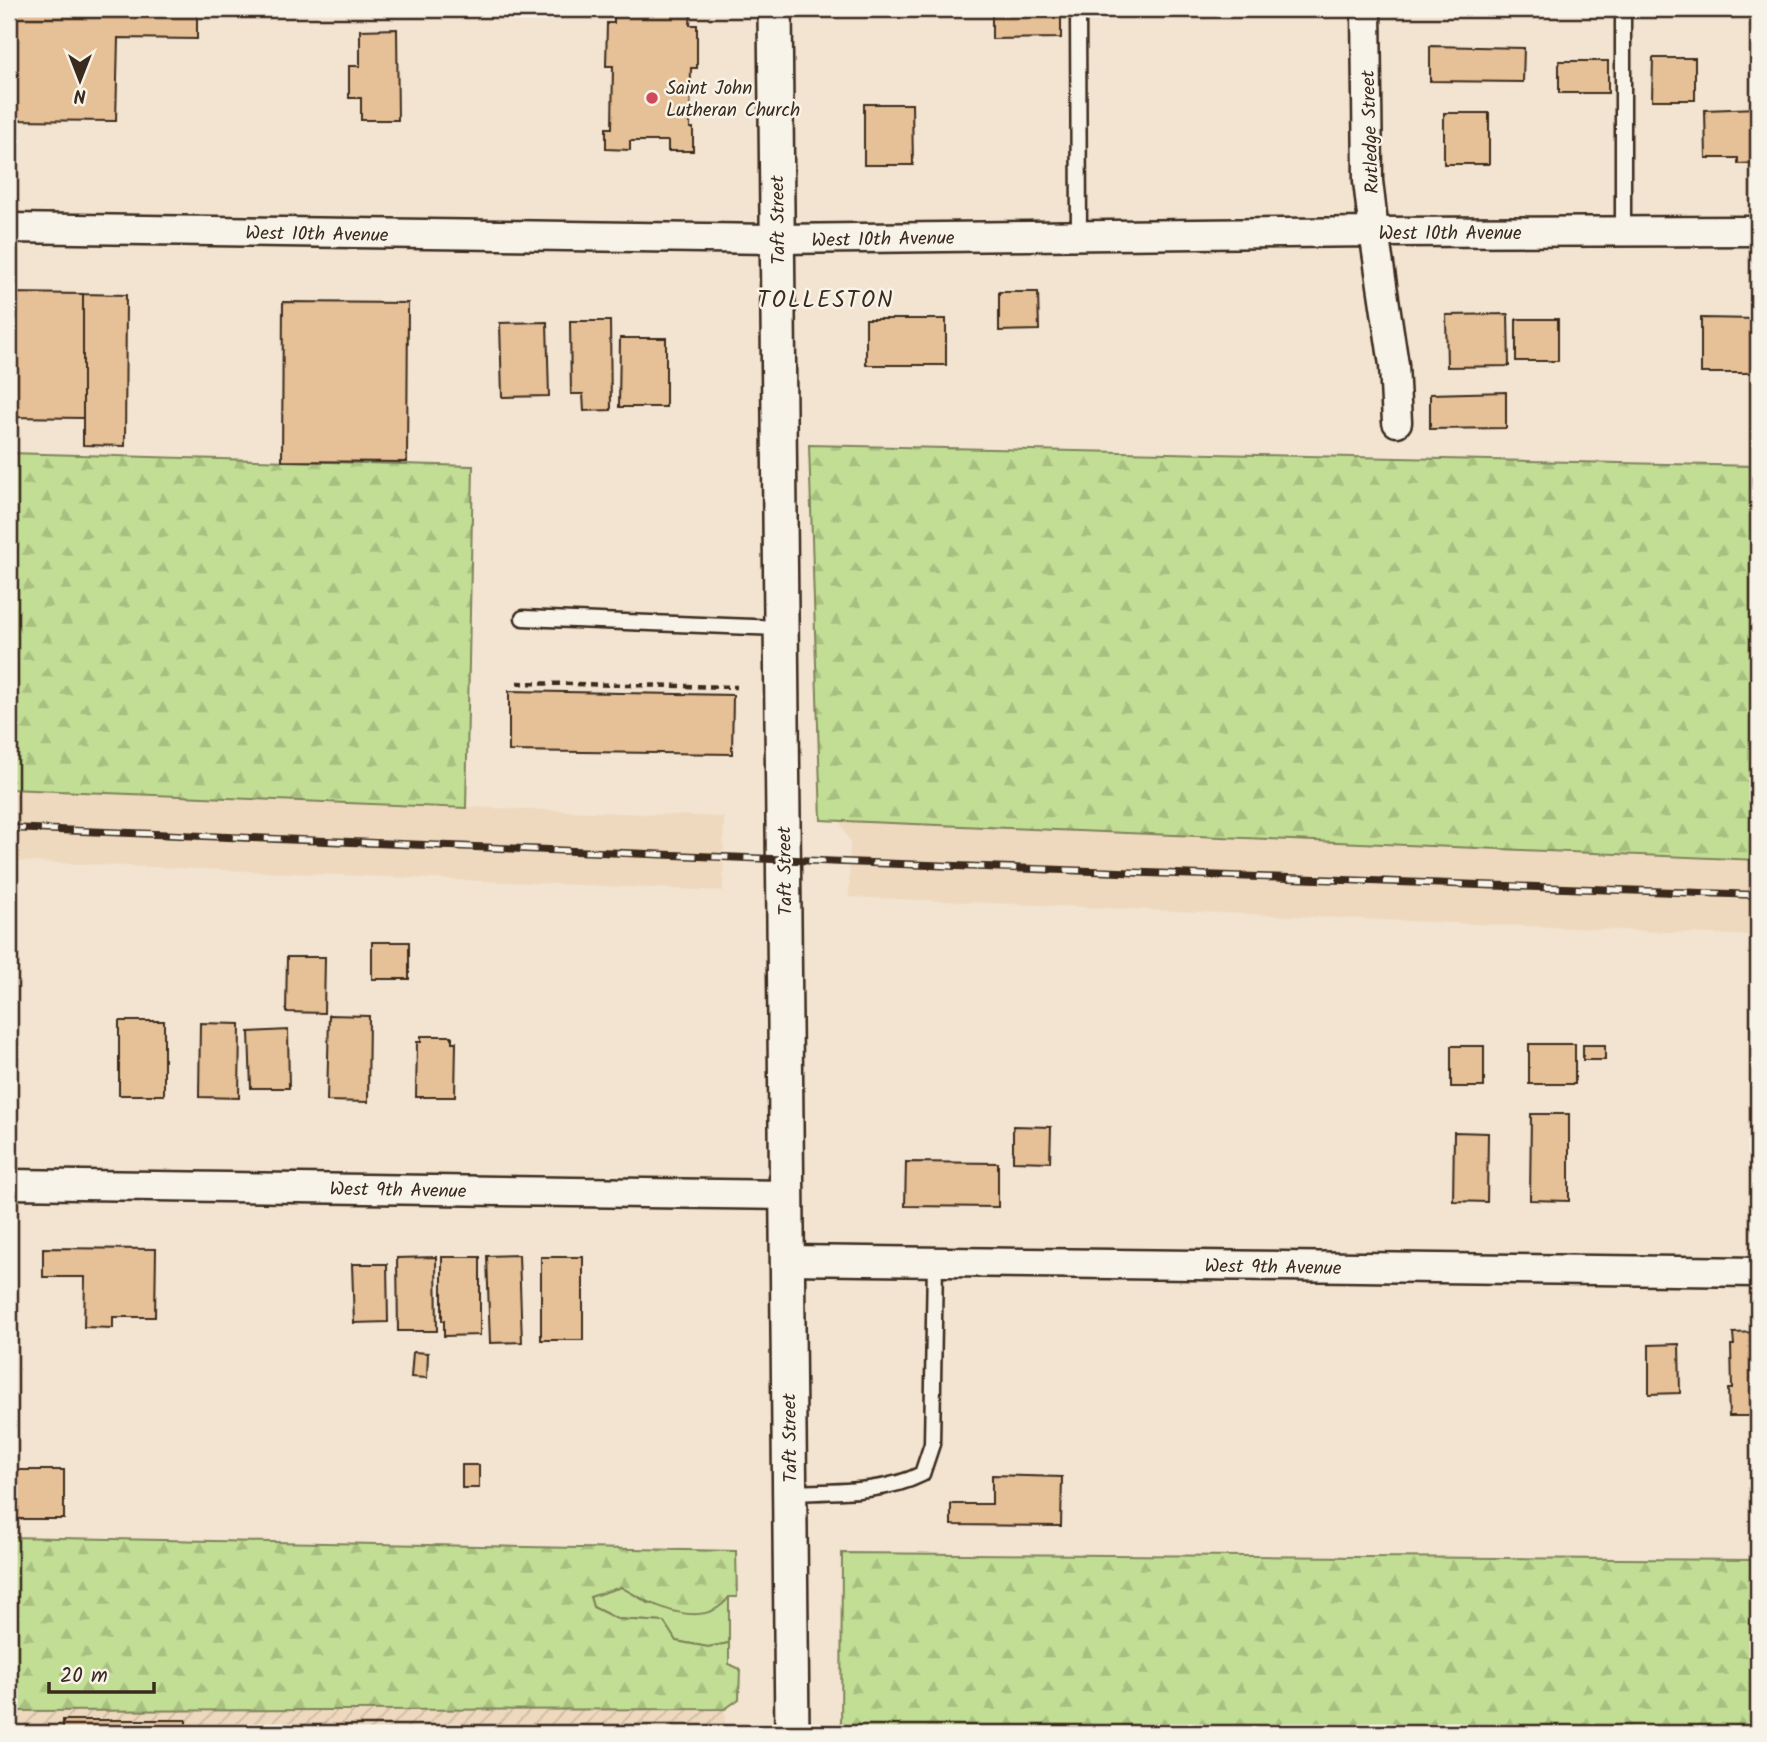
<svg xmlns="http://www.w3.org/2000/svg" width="1767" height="1742" viewBox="0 0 1767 1742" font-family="Kalam,sans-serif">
  <defs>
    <pattern id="industrial-furrows" width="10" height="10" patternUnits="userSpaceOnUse" patternTransform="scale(1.75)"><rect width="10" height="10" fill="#eed9bf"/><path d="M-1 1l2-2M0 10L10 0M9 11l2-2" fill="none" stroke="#cdbaa4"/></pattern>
    <pattern id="forest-firs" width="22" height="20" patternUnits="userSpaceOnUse" patternTransform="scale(1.75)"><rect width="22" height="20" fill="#c2de95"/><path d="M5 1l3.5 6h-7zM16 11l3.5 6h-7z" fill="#a8bf80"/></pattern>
  </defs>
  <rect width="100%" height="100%" fill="#f2e4d0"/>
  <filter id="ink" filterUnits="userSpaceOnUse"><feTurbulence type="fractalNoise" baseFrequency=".0143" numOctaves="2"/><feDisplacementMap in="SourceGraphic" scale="14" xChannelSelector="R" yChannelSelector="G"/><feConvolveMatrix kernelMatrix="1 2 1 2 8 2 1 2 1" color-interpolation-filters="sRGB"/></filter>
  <g filter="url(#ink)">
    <path fill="#eed9bf" d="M 9,789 L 724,817 L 723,891 L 9,861 Z
      M 839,820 L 1758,860 L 1758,936 L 849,897 L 850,842 Z"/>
    <path fill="url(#industrial-furrows)" d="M 725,1709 L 725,1733 L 9,1733 L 9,1711 Z"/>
    <path fill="#c2de95" stroke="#7e845a" stroke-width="2" d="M 621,1587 L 650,1604 L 729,1597 L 729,1643 L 708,1647 L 676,1641 L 663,1622 L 617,1619 L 593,1607 L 590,1596 Z"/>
    <path fill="url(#forest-firs)" stroke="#7e845a" stroke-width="2" d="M 809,445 L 1758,466 L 1758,860 L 821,820 Z
      M 9,453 L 473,466 L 466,808 L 9,789 Z
      M 9,1537 L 736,1551 L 737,1597 L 729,1597 C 703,1633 650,1604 621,1587 L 590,1597 L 593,1607 L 617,1619 L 664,1622 L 676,1641 L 708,1647 L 729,1643 L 729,1664 L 740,1669 L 739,1699 L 725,1709 L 9,1711 Z
      M 842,1553 L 1758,1560 L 1758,1733 L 841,1733 Z"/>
    <path fill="#e6c097" stroke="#3b2a1e" stroke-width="2" d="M 9,9 L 197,9 L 197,39 L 118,38 L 116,121 L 9,120 Z
      M 408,9 L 462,9 L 462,15 L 408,14 Z
      M 614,9 L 691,11 L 690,25 L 697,25 L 697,68 L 691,68 L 690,128 L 693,128 L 693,151 L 668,151 L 668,141 L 630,141 L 630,150 L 606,149 L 606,128 L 612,128 L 613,66 L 606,66 L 607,23 L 614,23 Z
      M 992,9 L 1061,9 L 1061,38 L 992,39 Z
      M 397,29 L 398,120 L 361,120 L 361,98 L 349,98 L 349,66 L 360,66 L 360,30 Z
      M 1430,46 L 1524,48 L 1523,82 L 1430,81 Z
      M 1653,58 L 1695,58 L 1695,100 L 1652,100 Z
      M 1559,61 L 1608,61 L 1608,93 L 1559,93 Z
      M 864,104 L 912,104 L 913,165 L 864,165 Z
      M 1758,108 L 1758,163 L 1738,164 L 1738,158 L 1706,158 L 1705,110 Z
      M 1444,113 L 1489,113 L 1489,164 L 1444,164 Z
      M 999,292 L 1038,292 L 1039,330 L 999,331 Z
      M 9,293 L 83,294 L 83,418 L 9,417 Z
      M 83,294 L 126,295 L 125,446 L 83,445 Z
      M 283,302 L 408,303 L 407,462 L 282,461 Z
      M 1508,314 L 1509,366 L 1447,367 L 1446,315 Z
      M 1701,318 L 1758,319 L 1758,373 L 1701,373 Z
      M 866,319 L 946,319 L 946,365 L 866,365 Z
      M 1516,319 L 1558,319 L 1558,361 L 1516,361 Z
      M 570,321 L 610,321 L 611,410 L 584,411 L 583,394 L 571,394 Z
      M 547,322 L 549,396 L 502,397 L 500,323 Z
      M 620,338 L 666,338 L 666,407 L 619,407 Z
      M 1506,392 L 1506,428 L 1430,429 L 1430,394 Z
      M 509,691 L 733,695 L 732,754 L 509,751 Z
      M 372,942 L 409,942 L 409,979 L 372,979 Z
      M 287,957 L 325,957 L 324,1013 L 286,1012 Z
      M 329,1015 L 369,1016 L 368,1102 L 327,1101 Z
      M 119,1021 L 164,1021 L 164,1095 L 119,1095 Z
      M 200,1023 L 240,1024 L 239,1098 L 199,1097 Z
      M 288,1030 L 289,1088 L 251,1088 L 249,1032 Z
      M 421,1036 L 452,1036 L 452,1042 L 456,1042 L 455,1097 L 416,1097 L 417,1042 L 421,1042 Z
      M 1529,1044 L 1575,1044 L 1575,1084 L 1529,1084 Z
      M 1583,1045 L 1605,1045 L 1605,1060 L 1583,1060 Z
      M 1451,1046 L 1484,1046 L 1484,1087 L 1451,1087 Z
      M 1531,1114 L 1569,1114 L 1569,1201 L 1530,1200 Z
      M 1013,1126 L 1051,1127 L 1050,1162 L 1013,1161 Z
      M 1454,1132 L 1488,1133 L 1487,1202 L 1453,1201 Z
      M 906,1162 L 998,1163 L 998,1207 L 905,1206 Z
      M 43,1248 L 156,1249 L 155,1317 L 113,1317 L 113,1328 L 84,1327 L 85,1277 L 43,1277 Z
      M 519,1255 L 522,1342 L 490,1343 L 487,1256 Z
      M 436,1257 L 437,1331 L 398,1331 L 397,1258 Z
      M 442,1257 L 480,1257 L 480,1335 L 444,1336 L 444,1321 L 442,1321 Z
      M 541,1257 L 583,1257 L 583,1340 L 541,1340 Z
      M 352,1264 L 387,1264 L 388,1322 L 354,1323 Z
      M 1758,1332 L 1758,1416 L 1729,1416 L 1728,1389 L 1732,1389 L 1731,1345 L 1734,1345 L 1733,1333 Z
      M 1679,1344 L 1680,1393 L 1649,1394 L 1649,1345 Z
      M 413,1352 L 428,1353 L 427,1378 L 411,1377 Z
      M 9,1433 L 13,1433 L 13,1470 L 64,1470 L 64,1519 L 9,1519 Z
      M 462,1465 L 479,1465 L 479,1488 L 462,1488 Z
      M 992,1475 L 1062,1477 L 1061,1526 L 951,1525 L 951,1504 L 992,1504 Z
      M 63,1720 L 186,1720 L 186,1733 L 63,1733 Z"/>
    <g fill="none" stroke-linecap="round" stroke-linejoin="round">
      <defs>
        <path id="service" d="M 1078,9 L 1079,236
          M 1623,9 L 1623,231
          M 523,618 L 781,628
          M 789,1493 C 833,1491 882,1494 922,1474 L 932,1444 L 935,1261"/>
        <path id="minor" d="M 1366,9 L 1368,181 L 1374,232 L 1394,365 L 1397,422
          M 9,228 L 778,239 L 1374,232 L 1758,231
          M 9,1184 L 787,1195
          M 787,1260 L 1758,1272"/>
        <path id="tertiary" d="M 775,9 L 792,1733"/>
      </defs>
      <use href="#service" stroke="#3b2a1e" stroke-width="19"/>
      <use href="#minor" stroke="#3b2a1e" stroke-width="33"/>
      <use href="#tertiary" stroke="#3b2a1e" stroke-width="38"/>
      <path stroke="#3b2a1e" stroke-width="4.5" stroke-dasharray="7 5" stroke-linecap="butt" d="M 517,683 L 737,687"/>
      <use href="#service" stroke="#f7f3e8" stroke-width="14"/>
      <use href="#minor" stroke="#f7f3e8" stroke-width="28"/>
      <use href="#tertiary" stroke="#f7f3e8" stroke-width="33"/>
      <defs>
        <path id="rail" d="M 9,828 L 844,862 L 1758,895"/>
      </defs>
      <use href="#rail" stroke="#3b2a1e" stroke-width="8"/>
      <use href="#rail" stroke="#f7f3e8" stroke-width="5" stroke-dasharray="16" stroke-linecap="butt"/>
    </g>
  </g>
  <circle fill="#d1495b" stroke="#f7f3e8" stroke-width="2.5" cx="652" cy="98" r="7"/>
  <g text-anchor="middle" stroke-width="5" stroke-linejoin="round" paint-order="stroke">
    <g font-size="19" fill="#3b2a1e" stroke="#f7f3e8" text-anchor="start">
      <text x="666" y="94">Saint John<tspan x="666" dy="22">Lutheran Church</tspan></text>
    </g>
    <g font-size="19" fill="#3b2a1e" stroke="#f7f3e8">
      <text transform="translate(1369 132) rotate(-92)" y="7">Rutledge Street</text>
      <text transform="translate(777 220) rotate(-91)" y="7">Taft Street</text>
      <text x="1450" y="239">West 10th Avenue</text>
      <text transform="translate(317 233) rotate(1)" y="7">West 10th Avenue</text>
      <text transform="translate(883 238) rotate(-1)" y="7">West 10th Avenue</text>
      <text transform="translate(784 871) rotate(-91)" y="7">Taft Street</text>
      <text transform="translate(398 1189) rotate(1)" y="7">West 9th Avenue</text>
      <text transform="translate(1273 1266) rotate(1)" y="7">West 9th Avenue</text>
      <text transform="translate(789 1438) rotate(-91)" y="7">Taft Street</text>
    </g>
    <g font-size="23" letter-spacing="2" fill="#3b2a1e" stroke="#f7f3e8">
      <text x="826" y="307">TOLLESTON</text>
    </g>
  </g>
  <rect width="1767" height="1742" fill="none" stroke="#f7f3e8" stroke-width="35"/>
  <rect x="18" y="18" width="1732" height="1707" fill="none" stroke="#3b2a1e" stroke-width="2.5" filter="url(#ink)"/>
  <g transform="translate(80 80) rotate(180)" stroke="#f7f3e8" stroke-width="5" paint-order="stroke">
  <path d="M0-5L12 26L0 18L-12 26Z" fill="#3b2a1e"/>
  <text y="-10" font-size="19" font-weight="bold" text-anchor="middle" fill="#3b2a1e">N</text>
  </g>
  <path d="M49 1682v10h105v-10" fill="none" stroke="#3b2a1e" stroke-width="3.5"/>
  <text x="60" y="1682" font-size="21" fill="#3b2a1e" stroke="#f7f3e8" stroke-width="5" paint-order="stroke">20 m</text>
</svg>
